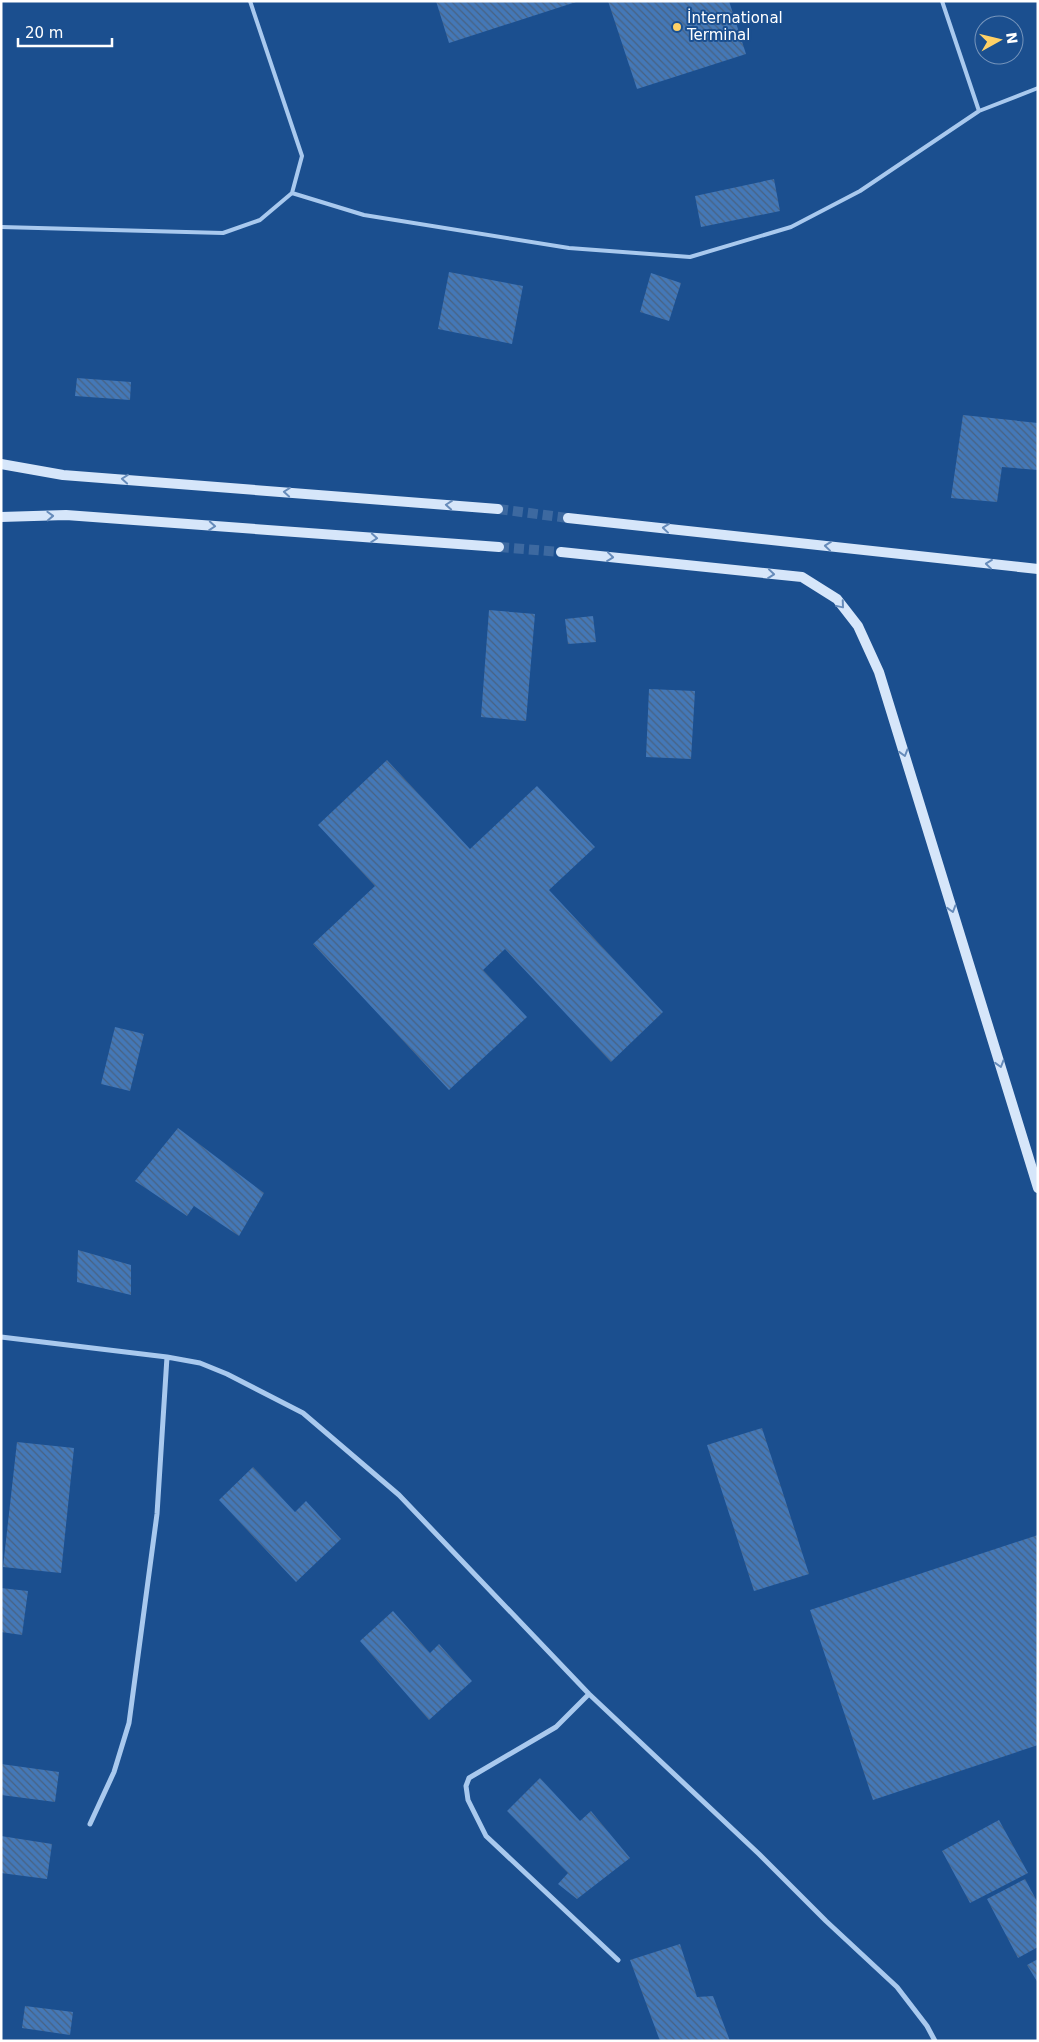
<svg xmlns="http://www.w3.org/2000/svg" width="1039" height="2042" viewBox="0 0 1039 2042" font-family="'DejaVu Sans',sans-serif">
  <defs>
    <pattern id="building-back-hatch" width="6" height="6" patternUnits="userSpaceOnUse" patternTransform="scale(1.25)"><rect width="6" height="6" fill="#4478b7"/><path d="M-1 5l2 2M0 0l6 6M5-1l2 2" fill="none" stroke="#486282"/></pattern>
  </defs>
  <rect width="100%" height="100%" fill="#1b4f8f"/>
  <path fill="url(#building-back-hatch)" d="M 436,1 L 576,1 L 576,2 L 449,43 Z
    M 608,1 L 729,1 L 746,54 L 637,89 Z
    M 774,179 L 780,211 L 701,227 L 695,196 Z
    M 449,272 L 523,286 L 512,344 L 438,329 Z
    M 651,273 L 681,283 L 669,321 L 640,312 Z
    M 77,378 L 131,382 L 130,400 L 75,396 Z
    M 963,415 L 1038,423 L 1038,470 L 1002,467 L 997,502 L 951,498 Z
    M 489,610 L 535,614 L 526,721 L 481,717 Z
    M 593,616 L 596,642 L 568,644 L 565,619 Z
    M 649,689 L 695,691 L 691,759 L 646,757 Z
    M 387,760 L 470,849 L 537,786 L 595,847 L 549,890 L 663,1012 L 611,1062 L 505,949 L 483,970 L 527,1017 L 449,1090 L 313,944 L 375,886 L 318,825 Z
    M 115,1027 L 144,1034 L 130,1091 L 101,1084 Z
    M 178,1128 L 264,1193 L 239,1236 L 194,1206 L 187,1216 L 135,1181 Z
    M 78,1250 L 131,1265 L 131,1295 L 77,1282 Z
    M 762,1428 L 809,1574 L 754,1591 L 707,1445 Z
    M 17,1442 L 74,1448 L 61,1573 L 3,1567 Z
    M 253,1467 L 295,1512 L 306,1501 L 341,1539 L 296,1582 L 219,1500 Z
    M 1038,1535 L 1038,1745 L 873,1800 L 810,1610 Z
    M 1,1588 L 28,1591 L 22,1635 L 1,1632 Z
    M 393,1611 L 430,1653 L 439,1644 L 472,1681 L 429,1720 L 360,1641 Z
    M 1,1764 L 59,1772 L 55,1802 L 1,1795 Z
    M 540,1778 L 580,1821 L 591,1811 L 630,1858 L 577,1899 L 558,1884 L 568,1873 L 507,1811 Z
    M 999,1820 L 1028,1873 L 970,1903 L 942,1851 Z
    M 1,1836 L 52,1844 L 47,1879 L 1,1873 Z
    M 1025,1879 L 1038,1903 L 1038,1947 L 1018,1958 L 987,1899 Z
    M 680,1944 L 697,1997 L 713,1996 L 730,2041 L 660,2041 L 630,1960 Z
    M 1038,1959 L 1038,1983 L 1027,1965 Z
    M 25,2006 L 73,2012 L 70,2035 L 22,2028 Z"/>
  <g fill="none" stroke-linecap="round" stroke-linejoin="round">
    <path stroke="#3d69a0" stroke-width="10" stroke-dasharray="10 5" stroke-linecap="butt" d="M 498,509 L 568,518
      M 499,547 L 561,552"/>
    <path stroke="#a9c9ee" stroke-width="4" d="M 942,1 L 979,111
      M 292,193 L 364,215 L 569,248 L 690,257 L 791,227 L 860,191 L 979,111 L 1038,88
      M 1,227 L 223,233 L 260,220 L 292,193 L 302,156 L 250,1"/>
    <path stroke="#a9c9ee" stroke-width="5" d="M 1,1337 L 167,1357 L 200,1363 L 227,1374 L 303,1413 L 399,1495 L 589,1694 L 759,1854 L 826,1921 L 897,1987 L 927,2026 L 935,2041
      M 589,1694 L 556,1727 L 469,1778 L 466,1786 L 468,1800 L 486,1836 L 618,1960
      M 90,1824 L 114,1772 L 129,1723 L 157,1514 L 167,1357"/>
    <path stroke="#d6e6fa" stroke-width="10" d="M 1,464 L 63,475 L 498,509
      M 1,517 L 66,515 L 499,547
      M 568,518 L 1038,569
      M 561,552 L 802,577 L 837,599 L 858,626 L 879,672 L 1038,1188"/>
  </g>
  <defs><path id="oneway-chevron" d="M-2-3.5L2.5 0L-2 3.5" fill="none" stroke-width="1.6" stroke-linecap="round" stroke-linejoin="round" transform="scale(1.25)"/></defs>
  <g stroke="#668bba">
    <use href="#oneway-chevron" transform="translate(125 479) rotate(-175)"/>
    <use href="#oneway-chevron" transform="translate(287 492) rotate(-175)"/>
    <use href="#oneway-chevron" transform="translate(449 505) rotate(-175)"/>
    <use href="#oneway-chevron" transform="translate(50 516) rotate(-2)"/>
    <use href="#oneway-chevron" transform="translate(212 526) rotate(4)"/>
    <use href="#oneway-chevron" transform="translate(666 528) rotate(-174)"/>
    <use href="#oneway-chevron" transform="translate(374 538) rotate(4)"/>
    <use href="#oneway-chevron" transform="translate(828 546) rotate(-174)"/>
    <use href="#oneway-chevron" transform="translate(610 557) rotate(6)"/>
    <use href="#oneway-chevron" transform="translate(989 564) rotate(-174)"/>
    <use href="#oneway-chevron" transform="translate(771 574) rotate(6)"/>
    <use href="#oneway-chevron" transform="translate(841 605) rotate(50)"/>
    <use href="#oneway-chevron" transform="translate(904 753) rotate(73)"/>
    <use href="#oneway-chevron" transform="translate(952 909) rotate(73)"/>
    <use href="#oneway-chevron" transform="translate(1000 1064) rotate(73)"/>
  </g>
  <circle fill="#ffd166" stroke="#1b4f8f" stroke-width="2" cx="677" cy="27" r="5"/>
  <g text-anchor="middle" stroke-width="4" stroke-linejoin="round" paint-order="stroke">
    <g font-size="15" fill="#fff" stroke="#1b4f8f" text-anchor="start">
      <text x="687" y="23">İnternational<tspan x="687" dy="17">Terminal</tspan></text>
    </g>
  </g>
  <rect width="1039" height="2042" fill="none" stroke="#ffffff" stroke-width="5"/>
  <g transform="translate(999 40) rotate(82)"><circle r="24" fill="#1b4f8f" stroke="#7695bc"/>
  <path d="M0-4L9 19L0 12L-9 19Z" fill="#ffd166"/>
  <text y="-8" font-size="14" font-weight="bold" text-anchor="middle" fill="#ffffff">N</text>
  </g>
  <path d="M18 38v8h94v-8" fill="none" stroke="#ffffff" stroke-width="2.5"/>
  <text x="25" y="38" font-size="15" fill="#ffffff" stroke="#1b4f8f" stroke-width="4" paint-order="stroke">20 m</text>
</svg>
